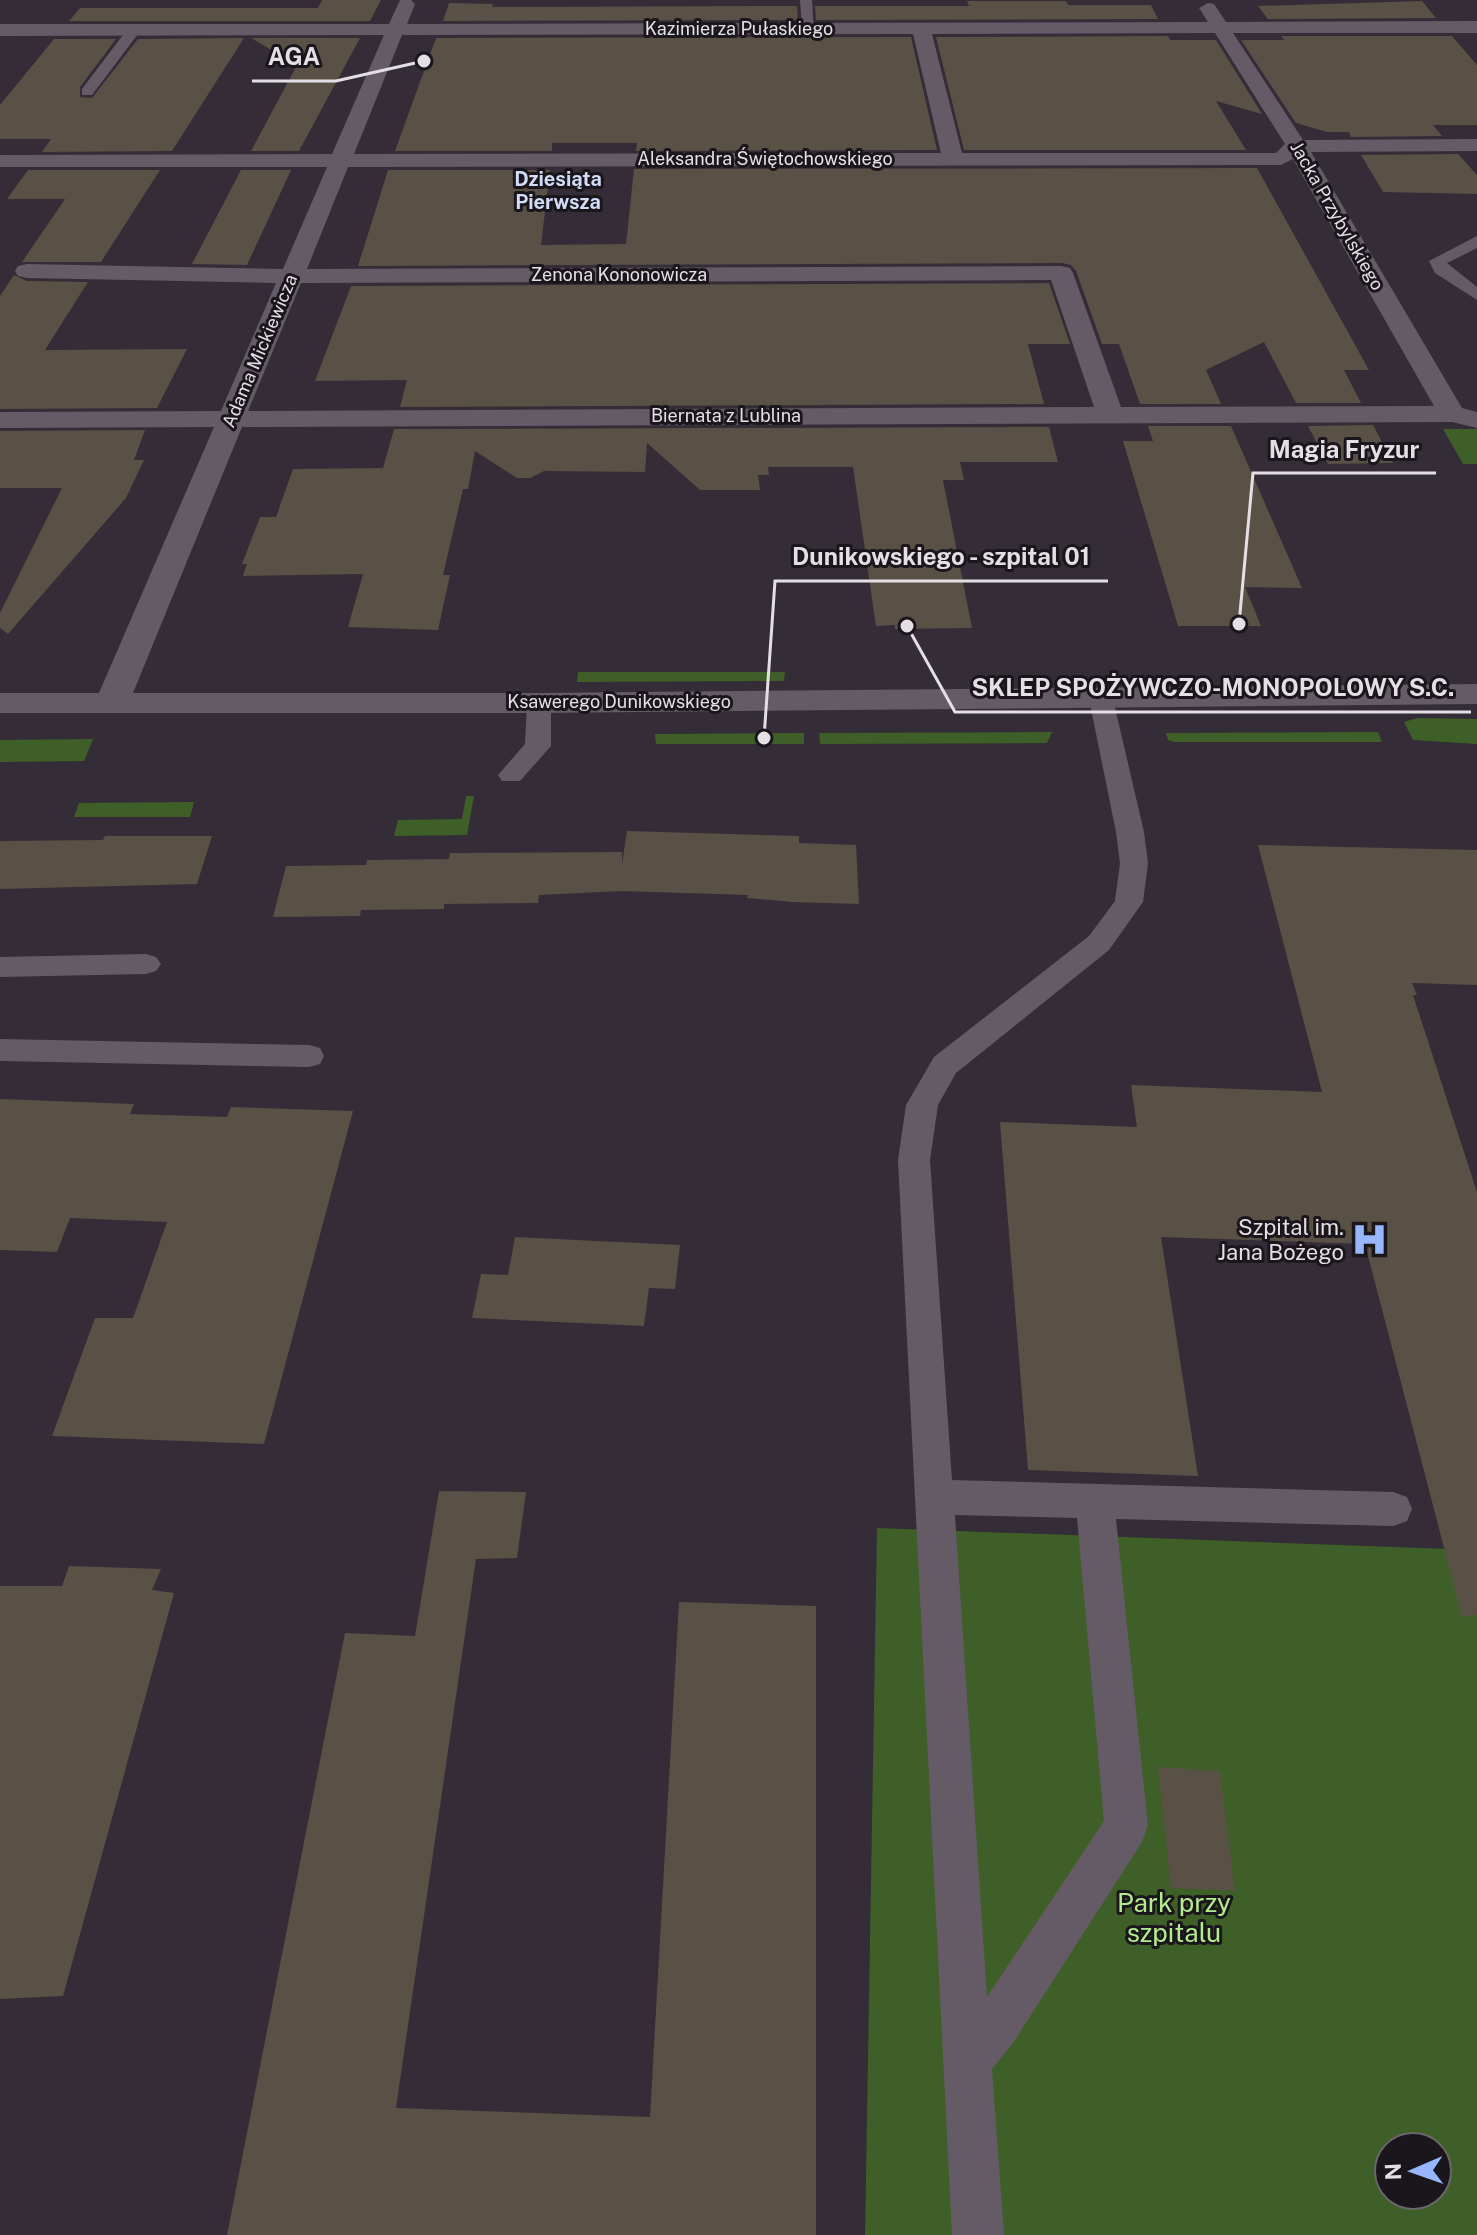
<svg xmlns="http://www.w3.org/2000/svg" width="1477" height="2235" viewBox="0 0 1477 2235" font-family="'Public Sans',sans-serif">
  <rect width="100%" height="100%" fill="#342c36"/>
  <path fill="#3f5f28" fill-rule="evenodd" d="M 1443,429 L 1477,429 L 1477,464 L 1463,464 Z
    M 578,672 L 785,672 L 784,681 L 577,682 Z
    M 1417,718 L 1477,719 L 1477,744 L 1413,740 L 1404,722 Z
    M 1052,732 L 1047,743 L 820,744 L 819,733 Z
    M 1378,732 L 1382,742 L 1174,742 L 1168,740 L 1166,733 Z
    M 804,733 L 804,744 L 656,744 L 655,734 Z
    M 93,739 L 84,761 L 0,762 L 0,740 Z
    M 466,796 L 474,796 L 467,835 L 394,836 L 398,820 L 462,819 Z
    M 194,802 L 190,817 L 74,817 L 79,803 Z
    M 877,1528 L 1477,1550 L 1477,2235 L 865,2235 ZM 1389,2147 L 1437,2147 L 1437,2195 L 1389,2195 Z"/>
  <path fill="#595146" d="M 322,0 L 381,0 L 370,21 L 69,21 L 80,8 L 318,8 Z
    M 967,1 L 1066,1 L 1068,5 L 1151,5 L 1158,19 L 816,20 L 815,6 L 969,6 Z
    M 1422,1 L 1436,18 L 1268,19 L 1258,6 Z
    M 449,3 L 493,4 L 492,7 L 797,6 L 798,20 L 443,21 Z
    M 1168,36 L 1170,40 L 1216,40 L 1262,114 L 1216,101 L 1246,150 L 964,150 L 936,37 Z
    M 1281,36 L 1452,36 L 1477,65 L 1477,125 L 1433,125 L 1442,136 L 1351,137 L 1349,132 L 1327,132 L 1296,123 L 1241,40 L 1284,40 Z
    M 911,37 L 937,150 L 636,151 L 637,143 L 552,143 L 552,151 L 395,151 L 436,38 Z
    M 244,38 L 172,151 L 42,152 L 51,139 L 0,139 L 0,105 L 54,39 L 116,39 L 80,87 L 80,97 L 92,98 L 138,39 Z
    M 251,38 L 360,38 L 299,151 L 251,151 L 297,65 Z
    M 1458,154 L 1477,175 L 1477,194 L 1383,192 L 1361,155 Z
    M 1257,168 L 1369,370 L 1344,370 L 1361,403 L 1296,403 L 1264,342 L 1206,370 L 1221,404 L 1140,404 L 1119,344 L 1102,344 L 1076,271 L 1071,265 L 1062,263 L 358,266 L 388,170 L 550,170 L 541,245 L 626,244 L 634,169 Z
    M 28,170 L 160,170 L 101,262 L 22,262 L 65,199 L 7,199 Z
    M 241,170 L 291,170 L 247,265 L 192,264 Z
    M 14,275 L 27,281 L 88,282 L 45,350 L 187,349 L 157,408 L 0,409 L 0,296 Z
    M 1049,283 L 1070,344 L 1028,344 L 1044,404 L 400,407 L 407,380 L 315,381 L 351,286 Z
    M 1373,425 L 1393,463 L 1328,464 L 1308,426 Z
    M 1148,426 L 1231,426 L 1302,588 L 1245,587 L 1261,626 L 1178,626 L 1123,441 L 1153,441 Z
    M 1049,427 L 1058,462 L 960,462 L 964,480 L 943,480 L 972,628 L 895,629 L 895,625 L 876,626 L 853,467 L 768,467 L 769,475 L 758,475 L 760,490 L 700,490 L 647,443 L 645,472 L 544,471 L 530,478 L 517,478 L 475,451 L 468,489 L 463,489 L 443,575 L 450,575 L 438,630 L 348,627 L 363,574 L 243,576 L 247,564 L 242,564 L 260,517 L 276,517 L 293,469 L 383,468 L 394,429 Z
    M 145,430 L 134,460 L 144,460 L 126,498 L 8,634 L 0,628 L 0,613 L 62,488 L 0,488 L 0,431 Z
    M 627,831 L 799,836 L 799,843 L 856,845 L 859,904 L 792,902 L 747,898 L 748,895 L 621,891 L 539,895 L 538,903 L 444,904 L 444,909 L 361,910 L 360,916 L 273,917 L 286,866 L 366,865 L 367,860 L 449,859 L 450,853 L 622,852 L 622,864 Z
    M 105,836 L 212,836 L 197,884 L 0,889 L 0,841 L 103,840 Z
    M 1258,845 L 1477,850 L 1477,985 L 1412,983 L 1417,995 L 1413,995 L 1477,1192 L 1477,1615 L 1462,1617 L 1365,1244 L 1161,1237 L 1198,1476 L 1028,1470 L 1000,1122 L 1137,1127 L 1131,1085 L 1322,1092 Z
    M 0,1099 L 134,1104 L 130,1114 L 227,1117 L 231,1107 L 353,1111 L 264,1444 L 52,1436 L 95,1318 L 133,1318 L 167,1222 L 70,1218 L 57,1252 L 0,1250 Z
    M 515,1237 L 680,1245 L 675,1289 L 649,1288 L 644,1326 L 472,1318 L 481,1274 L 508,1275 Z
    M 439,1491 L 526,1492 L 517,1558 L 476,1559 L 396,2108 L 650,2117 L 679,1602 L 816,1606 L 816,2235 L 227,2235 L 345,1633 L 415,1636 Z
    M 69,1566 L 161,1569 L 152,1590 L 174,1593 L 63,1996 L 0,1999 L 0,1586 L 62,1586 Z
    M 1158,1767 L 1220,1771 L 1235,1891 L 1171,1888 Z"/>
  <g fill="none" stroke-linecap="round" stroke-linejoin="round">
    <path fill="#645b67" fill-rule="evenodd" d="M 800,0 L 812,0 L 814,32 L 802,29 Z
      M 129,27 L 141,30 L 92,95 L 82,95 L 82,89 Z
      M 1477,236 L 1477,248 L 1447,263 L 1477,287 L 1477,300 L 1435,273 L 1429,261 Z
      M 1101,692 L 1110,694 L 1113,699 L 1144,832 L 1148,863 L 1143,902 L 1109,950 L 956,1073 L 938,1105 L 930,1160 L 952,1480 L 1393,1492 L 1407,1497 L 1412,1509 L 1407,1521 L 1393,1526 L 1116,1519 L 1148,1826 L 1142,1842 L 1013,2043 L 992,2069 L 1004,2235 L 952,2235 L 898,1160 L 906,1105 L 934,1057 L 1089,936 L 1115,901 L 1120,863 L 1116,832 L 1089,699 L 1092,694 ZM 955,1515 L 1077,1518 L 1104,1821 L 987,1997 Z
      M 539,696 L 548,698 L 551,703 L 551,746 L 520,781 L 502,781 L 498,775 L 525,744 L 527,703 L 530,698 Z
      M 146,954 L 156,957 L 161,964 L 156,971 L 146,974 L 0,977 L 0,957 Z
      M 0,1039 L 309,1045 L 320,1048 L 324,1056 L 320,1064 L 309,1067 L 0,1061 Z"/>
    <path fill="#645b67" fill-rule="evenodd" d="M 400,0 L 411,0 L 415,4 L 407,24 L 1208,22 L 1199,8 L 1208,3 L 1214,4 L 1226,22 L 1477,21 L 1477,33 L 1233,33 L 1303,140 L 1477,139 L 1477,151 L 1311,152 L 1462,408 L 1477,412 L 1477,428 L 1452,422 L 242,427 L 133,693 L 539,693 L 1477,684 L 1477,704 L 539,713 L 0,713 L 0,693 L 99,693 L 214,427 L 0,428 L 0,412 L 221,411 L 276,283 L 27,278 L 18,276 L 15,271 L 18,266 L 27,264 L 283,269 L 327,167 L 0,167 L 0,155 L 332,154 L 384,35 L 0,36 L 0,24 L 389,24 ZM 1215,33 L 1285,144 L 1276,153 L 962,153 L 932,34 ZM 913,34 L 941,153 L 354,154 L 402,35 ZM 1293,159 L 1434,406 L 1121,407 L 1073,273 L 1070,268 L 1061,266 L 307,269 L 348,167 L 1281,165 ZM 1051,280 L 1094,407 L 248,411 L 301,283 Z"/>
  </g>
  <defs>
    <symbol id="hospital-bare" viewBox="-9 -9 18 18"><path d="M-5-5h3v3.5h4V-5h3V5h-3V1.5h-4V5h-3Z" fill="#97b6fd" stroke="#1a161b" stroke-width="2.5" paint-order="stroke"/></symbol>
  </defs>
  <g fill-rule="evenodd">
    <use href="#hospital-bare" x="1344" y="1214" width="51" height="51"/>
  </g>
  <g text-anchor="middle" stroke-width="6" stroke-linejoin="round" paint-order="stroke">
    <g font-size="18" fill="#e4dfe5" stroke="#1a161b">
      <text x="739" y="35">Kazimierza Pułaskiego</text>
      <text x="765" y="165">Aleksandra Świętochowskiego</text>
      <text transform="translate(1337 216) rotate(60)" y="6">Jacka Przybylskiego</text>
      <text x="619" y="281">Zenona Kononowicza</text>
      <text transform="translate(260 351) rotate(-67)" y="6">Adama Mickiewicza</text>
      <text x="726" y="422">Biernata z Lublina</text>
      <text x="619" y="708">Ksawerego Dunikowskiego</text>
    </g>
    <g font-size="20" font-weight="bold" fill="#d1ddf8" stroke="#1a161b">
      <text x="558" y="186">Dziesiąta<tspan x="558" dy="23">Pierwsza</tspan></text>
    </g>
    <g font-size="22" fill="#e4dfe5" stroke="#1a161b" text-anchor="end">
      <text x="1344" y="1235">Szpital im.<tspan x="1344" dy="25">Jana Bożego</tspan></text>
    </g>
    <g font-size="26" fill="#b3ec8f" stroke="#1a161b">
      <text x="1174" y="1912">Park przy<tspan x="1174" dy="30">szpitalu</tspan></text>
    </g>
  </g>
  <path fill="none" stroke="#e4dfe5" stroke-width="3" d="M424 61L336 81H252M1239 624L1253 473H1436M764 738L775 581H1108M907 626L955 712H1471"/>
  <g fill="#e4dfe5" stroke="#1a161b" stroke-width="3">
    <circle cx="424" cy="61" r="8"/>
    <circle cx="1239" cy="624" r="8"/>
    <circle cx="764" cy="738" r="8"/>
    <circle cx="907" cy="626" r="8"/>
  </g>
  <g font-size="24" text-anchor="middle" font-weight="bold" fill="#e4dfe5" stroke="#1a161b" stroke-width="6" stroke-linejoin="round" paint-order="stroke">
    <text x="294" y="65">AGA</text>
    <text x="1344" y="458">Magia Fryzur</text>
    <text x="941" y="565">Dunikowskiego - szpital 01</text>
    <text x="1213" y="696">SKLEP SPOŻYWCZO-MONOPOLOWY S.C.</text>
  </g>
  <g transform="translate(1413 2171) rotate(268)"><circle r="38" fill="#1a161b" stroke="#6b666c" stroke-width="2"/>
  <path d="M0-6L14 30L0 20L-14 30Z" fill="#97b6fd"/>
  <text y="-12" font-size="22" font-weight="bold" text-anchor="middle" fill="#e4dfe5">N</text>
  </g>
</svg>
